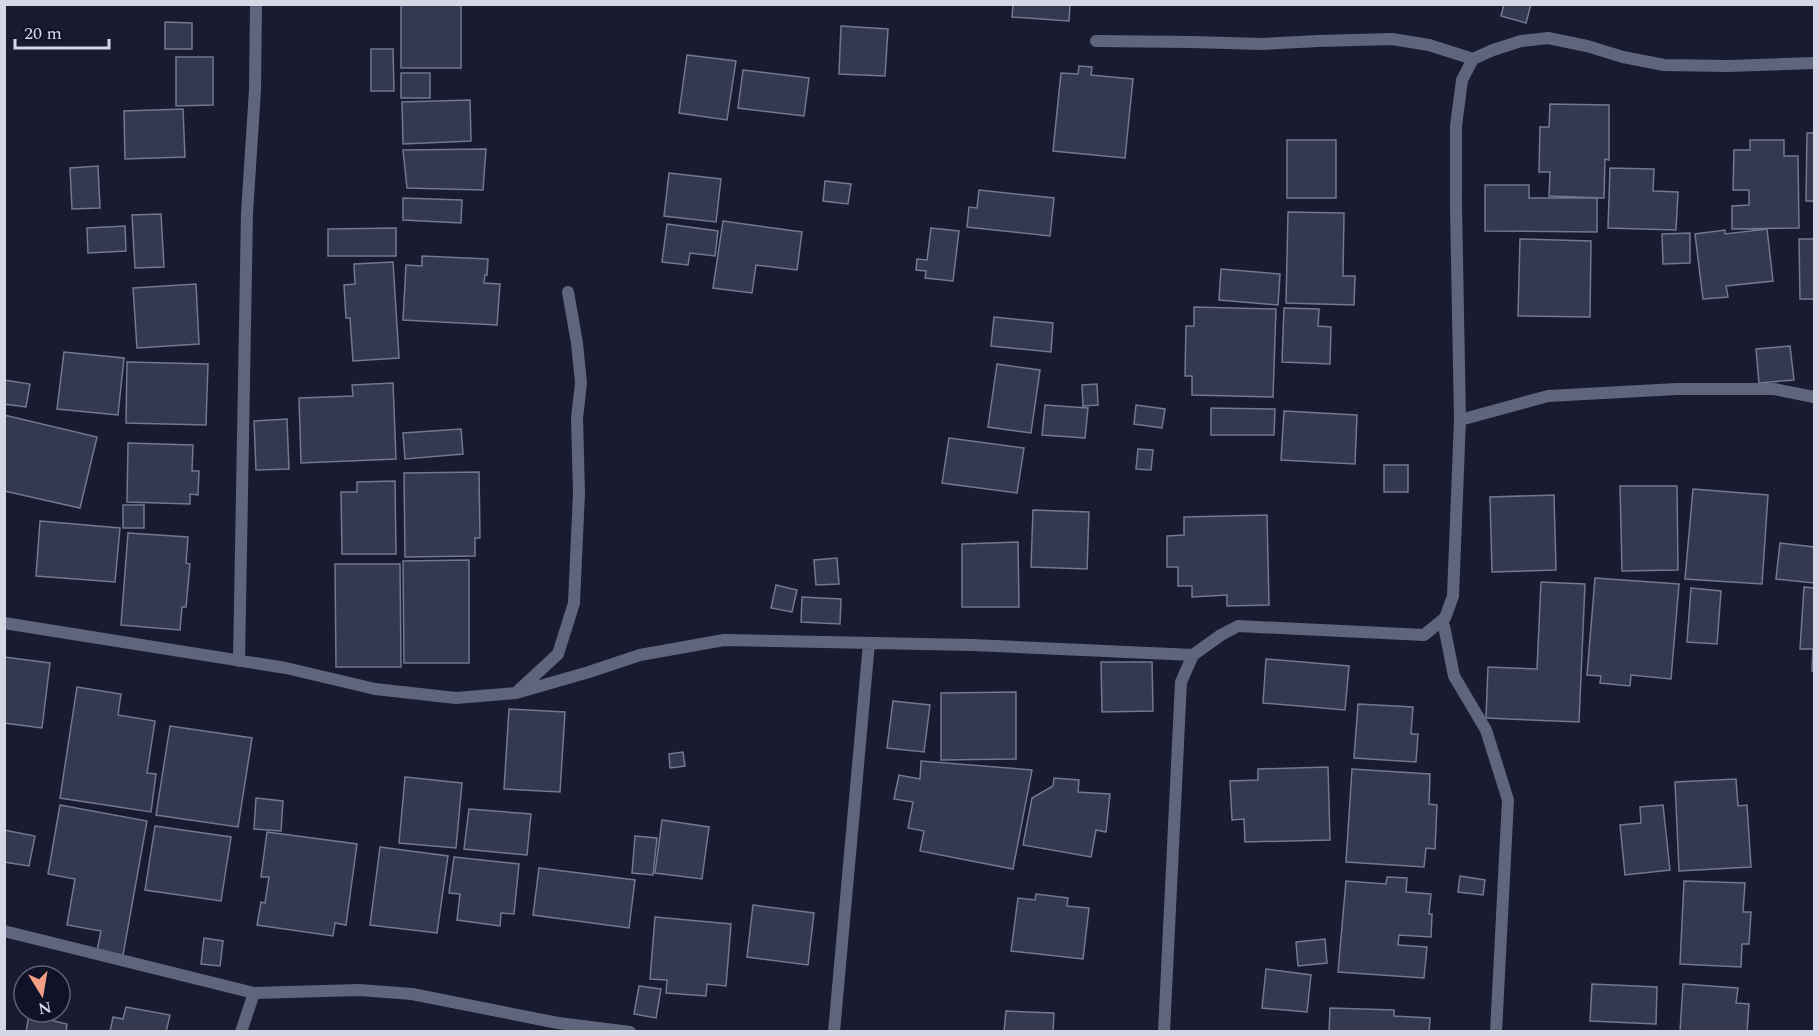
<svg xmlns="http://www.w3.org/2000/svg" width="1819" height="1036" viewBox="0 0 1819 1036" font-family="Spectral,serif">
  <rect width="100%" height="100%" fill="#191c31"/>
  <path fill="#343950" stroke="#727792" stroke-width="1.5" d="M 1013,4 L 1070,4 L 1069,21 L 1012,17 Z
    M 1504,4 L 1531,4 L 1526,23 L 1501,16 Z
    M 401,5 L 461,5 L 461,68 L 401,68 Z
    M 165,22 L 192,23 L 192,49 L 165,49 Z
    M 841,26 L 888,29 L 885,76 L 839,74 Z
    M 371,49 L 393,49 L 394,91 L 371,91 Z
    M 687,55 L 736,61 L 727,120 L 679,113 Z
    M 176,57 L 213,57 L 213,105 L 176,106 Z
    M 1079,66 L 1092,67 L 1091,75 L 1133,79 L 1125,158 L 1053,151 L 1061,73 L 1078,74 Z
    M 743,70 L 809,78 L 804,116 L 738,108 Z
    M 401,73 L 430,73 L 430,98 L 401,98 Z
    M 470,100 L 471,141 L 403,144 L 402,102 Z
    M 1550,104 L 1609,105 L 1609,160 L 1605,159 L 1604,198 L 1549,196 L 1550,172 L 1539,172 L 1540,127 L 1549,127 Z
    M 183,109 L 185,157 L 125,159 L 124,111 Z
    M 1807,133 L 1814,133 L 1814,201 L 1806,201 Z
    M 1287,140 L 1336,140 L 1336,198 L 1287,198 Z
    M 1750,140 L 1784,140 L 1784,156 L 1798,156 L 1799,228 L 1732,229 L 1732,206 L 1749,205 L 1749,190 L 1733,190 L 1734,150 L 1750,150 Z
    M 486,149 L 483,190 L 407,188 L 403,150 Z
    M 98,166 L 100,208 L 72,209 L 70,168 Z
    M 1610,168 L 1654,169 L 1653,191 L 1678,192 L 1676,230 L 1608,228 Z
    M 669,173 L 721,179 L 716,222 L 664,216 Z
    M 825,181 L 851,184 L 848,204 L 823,201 Z
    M 1485,185 L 1529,185 L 1529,198 L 1597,198 L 1597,232 L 1485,231 Z
    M 979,190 L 1054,198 L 1050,236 L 967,227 L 969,207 L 977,208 Z
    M 403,198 L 462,200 L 461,223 L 403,220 Z
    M 1288,212 L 1344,213 L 1343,276 L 1355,276 L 1354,305 L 1286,303 Z
    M 161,214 L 164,267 L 135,268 L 132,215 Z
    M 723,221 L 802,232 L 797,270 L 756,265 L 752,293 L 713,288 Z
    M 667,224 L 718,231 L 715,256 L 690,253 L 688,265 L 662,262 Z
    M 125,226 L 126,251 L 88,253 L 87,228 Z
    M 396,228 L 396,256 L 328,256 L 328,229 Z
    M 931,228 L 959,231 L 953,281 L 925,278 L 926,271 L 916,270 L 917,259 L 927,260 Z
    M 1767,229 L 1773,281 L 1726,286 L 1728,297 L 1703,299 L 1695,234 L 1725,230 L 1725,234 Z
    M 1690,233 L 1690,263 L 1663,264 L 1662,234 Z
    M 1520,239 L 1591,241 L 1590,317 L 1518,316 Z
    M 1799,239 L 1814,239 L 1814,299 L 1800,299 Z
    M 422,256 L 488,259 L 487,275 L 485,275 L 484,283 L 500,284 L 497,325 L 403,320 L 406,265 L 422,266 Z
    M 393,262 L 399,358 L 353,361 L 350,318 L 346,318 L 344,285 L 355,284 L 354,264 Z
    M 1221,269 L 1280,274 L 1278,305 L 1219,300 Z
    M 196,284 L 199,344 L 137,348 L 133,288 Z
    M 1194,307 L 1276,309 L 1273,397 L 1192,395 L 1192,376 L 1185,376 L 1186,326 L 1194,326 Z
    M 1284,308 L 1319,309 L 1318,326 L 1331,327 L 1330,364 L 1282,362 Z
    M 994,317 L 1053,323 L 1051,352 L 991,346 Z
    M 1790,346 L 1794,380 L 1759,383 L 1756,349 Z
    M 64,352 L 124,358 L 118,415 L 57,409 Z
    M 127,362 L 208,364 L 206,425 L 126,423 Z
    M 997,364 L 1040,370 L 1031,433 L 988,427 Z
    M 4,380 L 30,384 L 26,407 L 4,404 Z
    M 393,383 L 396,459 L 301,463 L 299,398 L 353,396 L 352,385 Z
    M 1097,384 L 1098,405 L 1083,406 L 1082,385 Z
    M 1045,405 L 1088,408 L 1085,438 L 1042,435 Z
    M 1136,405 L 1165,409 L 1162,428 L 1134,424 Z
    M 1211,408 L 1275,409 L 1274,435 L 1211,435 Z
    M 1284,411 L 1357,415 L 1355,464 L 1281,460 Z
    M 4,415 L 97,437 L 80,508 L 4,491 Z
    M 287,419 L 289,469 L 256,470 L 254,421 Z
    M 461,429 L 463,454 L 405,459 L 403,433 Z
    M 949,438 L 1024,448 L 1017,493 L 942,483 Z
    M 128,443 L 193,445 L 192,471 L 199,471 L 198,495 L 190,494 L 190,504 L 127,502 Z
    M 1138,449 L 1153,450 L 1151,470 L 1136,469 Z
    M 1384,465 L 1408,465 L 1408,492 L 1384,492 Z
    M 479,472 L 480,538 L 475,538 L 475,556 L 405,557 L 404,473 Z
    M 395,481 L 396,554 L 342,554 L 341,492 L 357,492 L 357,482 Z
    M 1620,486 L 1677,486 L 1678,570 L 1622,571 Z
    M 1693,489 L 1768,495 L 1762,584 L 1685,579 Z
    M 1554,495 L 1556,570 L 1492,572 L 1490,497 Z
    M 123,505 L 144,505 L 144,528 L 123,528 Z
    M 1033,510 L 1089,512 L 1087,569 L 1031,567 Z
    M 1267,515 L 1269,605 L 1227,606 L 1227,595 L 1192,597 L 1192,586 L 1178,586 L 1178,567 L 1167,567 L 1167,536 L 1184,535 L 1184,517 Z
    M 40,521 L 120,528 L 115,582 L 36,576 Z
    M 128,533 L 188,537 L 186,563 L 190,564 L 186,607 L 182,607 L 180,630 L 121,625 Z
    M 1018,542 L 1019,607 L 962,607 L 962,544 Z
    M 1780,543 L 1814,547 L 1814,583 L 1776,579 Z
    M 837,558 L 839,584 L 816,585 L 814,560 Z
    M 469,560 L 469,663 L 404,663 L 403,561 Z
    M 335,564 L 400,564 L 401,667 L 336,667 Z
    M 1595,578 L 1679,584 L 1671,679 L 1631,675 L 1630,686 L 1600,683 L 1601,676 L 1587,675 Z
    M 1541,582 L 1585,584 L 1579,722 L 1486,718 L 1488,667 L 1537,669 Z
    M 776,585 L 797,590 L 792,612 L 771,608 Z
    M 1804,587 L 1814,588 L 1814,671 L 1812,671 L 1813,649 L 1800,649 Z
    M 1691,588 L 1721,591 L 1717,644 L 1687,642 Z
    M 802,597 L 841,599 L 840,624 L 801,622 Z
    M 4,657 L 50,663 L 42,728 L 4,723 Z
    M 1266,659 L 1349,666 L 1345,710 L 1263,703 Z
    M 1101,662 L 1152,662 L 1153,711 L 1102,712 Z
    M 77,687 L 121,694 L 118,715 L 155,721 L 147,773 L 156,774 L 151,812 L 60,798 Z
    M 1016,692 L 1016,759 L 941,760 L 941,693 Z
    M 893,701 L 930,705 L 924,752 L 887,748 Z
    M 1358,704 L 1413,707 L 1411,734 L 1418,734 L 1416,762 L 1354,758 Z
    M 509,709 L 565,712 L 560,792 L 504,789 Z
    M 170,726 L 252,738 L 238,827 L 156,815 Z
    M 683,752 L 685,766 L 670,768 L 669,754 Z
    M 921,761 L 1032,770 L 1013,869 L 920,851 L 924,831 L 908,828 L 913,802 L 894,799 L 899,775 L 920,779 Z
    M 1328,767 L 1330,840 L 1245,842 L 1244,819 L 1232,820 L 1230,781 L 1258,780 L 1258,769 Z
    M 1352,769 L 1430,774 L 1429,804 L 1437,805 L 1435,849 L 1426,848 L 1424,867 L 1346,862 Z
    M 405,777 L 462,783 L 456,848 L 399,843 Z
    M 1054,778 L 1079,780 L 1078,792 L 1110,794 L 1106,832 L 1096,830 L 1091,857 L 1023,845 L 1032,798 L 1053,786 Z
    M 1736,779 L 1738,806 L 1747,805 L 1751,867 L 1679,871 L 1675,782 Z
    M 256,798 L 283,801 L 281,831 L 254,829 Z
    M 60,805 L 147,821 L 123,955 L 97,951 L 101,931 L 67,925 L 75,879 L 48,874 Z
    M 1663,805 L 1670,870 L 1625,875 L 1620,825 L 1641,823 L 1640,807 Z
    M 469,809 L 531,814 L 527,855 L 464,849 Z
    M 662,820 L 709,827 L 702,879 L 655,873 Z
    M 155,826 L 231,837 L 221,901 L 145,890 Z
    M 4,830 L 35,836 L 29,866 L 4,862 Z
    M 267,832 L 357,844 L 346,925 L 335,923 L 333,936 L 257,925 L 261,902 L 265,903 L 269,877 L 261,877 Z
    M 635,836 L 657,838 L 653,875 L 632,873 Z
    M 380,847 L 448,856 L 437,933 L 370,925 Z
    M 454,857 L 519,864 L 514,914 L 501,913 L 500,926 L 457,920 L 460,894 L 449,893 Z
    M 539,868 L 635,880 L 629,928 L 533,915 Z
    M 1460,876 L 1485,880 L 1483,895 L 1458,892 Z
    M 1387,877 L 1407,878 L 1406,892 L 1431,894 L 1429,914 L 1432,914 L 1431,937 L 1399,935 L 1398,945 L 1427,947 L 1424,978 L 1338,972 L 1346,881 L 1386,884 Z
    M 1684,881 L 1745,883 L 1743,912 L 1751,912 L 1749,944 L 1742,944 L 1741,967 L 1680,964 Z
    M 1036,894 L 1068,898 L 1067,906 L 1089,908 L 1083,959 L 1011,951 L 1018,898 L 1035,900 Z
    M 753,905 L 814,913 L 808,965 L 747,957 Z
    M 655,917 L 731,924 L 726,986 L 707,984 L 706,996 L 666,993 L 667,980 L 650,979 Z
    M 204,938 L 223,941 L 220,966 L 201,964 Z
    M 1325,939 L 1327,963 L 1298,966 L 1296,942 Z
    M 1266,969 L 1311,975 L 1307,1012 L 1262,1008 Z
    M 1592,984 L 1657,987 L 1656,1024 L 1590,1021 Z
    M 1683,984 L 1738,988 L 1736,1003 L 1749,1004 L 1747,1032 L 1680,1032 Z
    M 639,986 L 661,989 L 656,1018 L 634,1014 Z
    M 126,1007 L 170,1015 L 166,1032 L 110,1032 L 113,1017 L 123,1019 Z
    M 1330,1008 L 1394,1010 L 1394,1016 L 1430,1018 L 1429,1032 L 1329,1032 Z
    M 1006,1011 L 1054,1013 L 1053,1032 L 1004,1032 Z
    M 29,1015 L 67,1024 L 66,1032 L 26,1032 Z"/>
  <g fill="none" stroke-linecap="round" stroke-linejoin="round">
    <path stroke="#60657e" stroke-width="12" d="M 1096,41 L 1192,42 L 1262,44 L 1318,41 L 1392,39 L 1429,45 L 1473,59
      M 1460,420 L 1548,396 L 1677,389 L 1774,389 L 1814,397
      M 4,623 L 286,668 L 375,689 L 456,698 L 516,693 L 589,672 L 640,655 L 724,640 L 972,645 L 1193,655
      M 1444,626 L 1454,676 L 1486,730 L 1508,800 L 1496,1032
      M 239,661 L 247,213 L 255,90 L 256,4
      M 519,690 L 558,654 L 574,603 L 579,493 L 577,418 L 581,383 L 577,343 L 568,292
      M 4,931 L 254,993 L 359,990 L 412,994 L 558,1023 L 630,1032
      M 241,1032 L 254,993
      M 834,1032 L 869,643
      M 1164,1032 L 1181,682 L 1193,655 L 1221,635 L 1238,626 L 1424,635 L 1445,618 L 1453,596 L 1460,420 L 1456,207 L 1456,126 L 1462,80 L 1473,59 L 1493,50 L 1521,41 L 1548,38 L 1587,46 L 1623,57 L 1664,65 L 1728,66 L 1814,63"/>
  </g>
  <rect width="1819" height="1036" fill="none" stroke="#d4d7e6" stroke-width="12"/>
  <g transform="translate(42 994) rotate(169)"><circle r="28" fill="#101227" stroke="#5e6173" stroke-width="1.5"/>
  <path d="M0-4.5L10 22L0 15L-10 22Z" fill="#f39f83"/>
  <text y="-9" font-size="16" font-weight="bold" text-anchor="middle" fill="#d4d7e6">N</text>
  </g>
  <path d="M15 39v9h94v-9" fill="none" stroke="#d4d7e6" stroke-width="3"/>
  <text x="24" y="39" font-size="18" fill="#d4d7e6" stroke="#101227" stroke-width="4.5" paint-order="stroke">20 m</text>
</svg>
